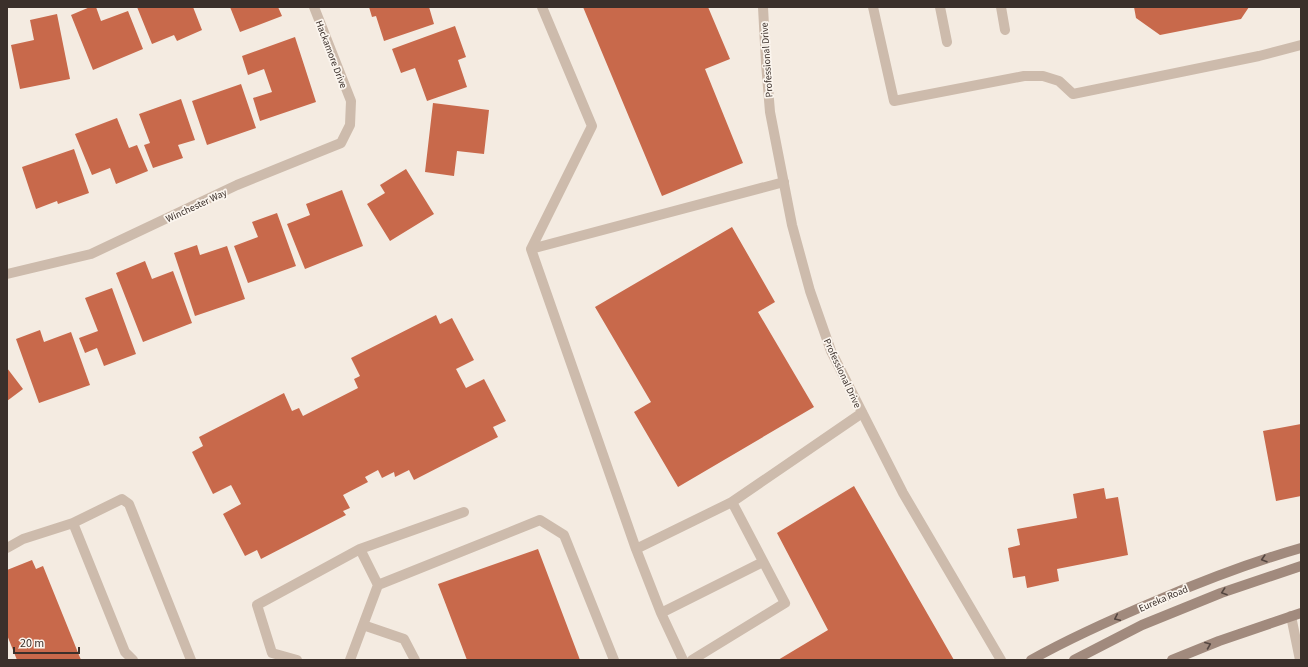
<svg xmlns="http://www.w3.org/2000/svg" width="1308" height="667" viewBox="0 0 1308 667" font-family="'Source Sans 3',sans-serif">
  <rect width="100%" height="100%" fill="#f4ebe1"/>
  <path fill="#c8694b" d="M 90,7 L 96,7 L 101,21 L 128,11 L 143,49 L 93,70 L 71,15 Z
    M 137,7 L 193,7 L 202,30 L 177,41 L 174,35 L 152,44 Z
    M 230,7 L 278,7 L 282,16 L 240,32 Z
    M 369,7 L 429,7 L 434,24 L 384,41 L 376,16 L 372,17 Z
    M 583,7 L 708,7 L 730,59 L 705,69 L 743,163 L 662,196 Z
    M 1134,7 L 1249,7 L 1241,19 L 1160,35 L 1136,18 Z
    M 57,14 L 70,79 L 20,89 L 11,45 L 34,40 L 30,20 Z
    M 455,26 L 466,57 L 458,60 L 467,87 L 427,101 L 415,68 L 401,73 L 392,49 Z
    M 295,37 L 316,102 L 260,121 L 253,98 L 272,92 L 264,69 L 248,75 L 242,56 Z
    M 241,84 L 256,128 L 207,145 L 192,101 Z
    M 181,99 L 195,140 L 178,145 L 183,158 L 153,168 L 144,145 L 150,143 L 139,114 Z
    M 433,103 L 489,110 L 484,154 L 457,151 L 454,176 L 425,172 Z
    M 117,118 L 129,148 L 137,145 L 148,171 L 116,184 L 110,168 L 92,175 L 75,134 Z
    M 74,149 L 89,193 L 58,204 L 57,201 L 36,209 L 22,167 Z
    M 406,169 L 434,214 L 390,241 L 367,204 L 385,193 L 380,185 Z
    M 342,190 L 363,246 L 305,269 L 287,224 L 310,215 L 306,204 Z
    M 277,213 L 296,266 L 248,283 L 234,246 L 258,237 L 252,222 Z
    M 732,227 L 775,302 L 758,312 L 814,407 L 678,487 L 634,412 L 651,402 L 595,307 Z
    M 197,245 L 200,255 L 227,246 L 245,299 L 195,316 L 174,253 Z
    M 145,261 L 152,279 L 173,271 L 192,323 L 143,342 L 116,273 Z
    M 112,288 L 136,354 L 104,366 L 97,348 L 85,353 L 79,338 L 98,331 L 85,298 Z
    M 436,315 L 440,324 L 452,318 L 474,360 L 456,369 L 466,388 L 484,379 L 506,421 L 493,427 L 498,437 L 414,480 L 409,470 L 395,477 L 394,472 L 382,478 L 378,470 L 365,477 L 368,482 L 343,495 L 350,508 L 343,511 L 346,515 L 261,559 L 257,550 L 245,556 L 223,514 L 241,504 L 231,485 L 213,494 L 192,452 L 203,446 L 199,437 L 284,393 L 292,411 L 299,408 L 303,416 L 358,388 L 354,379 L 360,376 L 351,358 Z
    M 40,330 L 44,342 L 71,332 L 90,385 L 39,403 L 16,339 Z
    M 7,368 L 23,389 L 7,401 Z
    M 1301,424 L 1301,496 L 1276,501 L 1263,431 Z
    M 854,486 L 954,660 L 778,660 L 828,630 L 777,533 Z
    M 1104,488 L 1106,499 L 1118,497 L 1128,555 L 1057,569 L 1059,581 L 1027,588 L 1025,576 L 1013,578 L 1008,548 L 1020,545 L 1017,529 L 1077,518 L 1073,494 Z
    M 538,549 L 580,660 L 467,660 L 438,584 Z
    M 32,560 L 36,569 L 43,566 L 81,660 L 17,660 L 7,635 L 7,570 Z"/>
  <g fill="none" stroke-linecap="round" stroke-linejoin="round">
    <path stroke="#cdbbac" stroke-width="10" d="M 873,7 L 894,101 L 1024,76 L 1043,76 L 1059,81 L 1073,94 L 1259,56 L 1301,45
      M 940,7 L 947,42
      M 1001,7 L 1005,30
      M 531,249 L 592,126 L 542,7
      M 732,502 L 636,549 L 531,249 L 784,182
      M 7,548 L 23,539 L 73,523
      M 360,549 L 464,512
      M 636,549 L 661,613 L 763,562
      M 661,613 L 683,660
      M 1291,616 L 1300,660
      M 363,625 L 404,639 L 415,660
      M 133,660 L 125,652 L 73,523 L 122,499 L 129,504 L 191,660
      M 297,660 L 272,653 L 257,605 L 360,549 L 378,585
      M 350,660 L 378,585 L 540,520 L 564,535 L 614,660
      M 692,660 L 785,603 L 732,502 L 862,413"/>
    <path stroke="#cdbbac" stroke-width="10" d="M 7,274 L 91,254 L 237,185 L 341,143 L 350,125 L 351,101 L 314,7"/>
    <path stroke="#cdbbac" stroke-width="10" d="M 763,7 L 766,63 L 770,112 L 792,225 L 810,291 L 831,351 L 903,493 L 1001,660"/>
    <path stroke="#a18a7d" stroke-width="10" d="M 1031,660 C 1072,637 1115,618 1158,600 C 1205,580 1252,562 1301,548
      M 1074,660 L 1142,625 L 1221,593 L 1301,566
      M 1172,660 L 1219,641 L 1301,613"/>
  </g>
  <defs><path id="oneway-chevron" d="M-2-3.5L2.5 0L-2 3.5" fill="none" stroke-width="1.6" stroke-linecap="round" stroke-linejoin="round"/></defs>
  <g stroke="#544640">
    <use href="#oneway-chevron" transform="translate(1264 559) rotate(163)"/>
    <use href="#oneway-chevron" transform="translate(1224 592) rotate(161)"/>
    <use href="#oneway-chevron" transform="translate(1117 618) rotate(155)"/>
    <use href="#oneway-chevron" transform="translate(1208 645) rotate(-22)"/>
  </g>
  <g text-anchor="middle" stroke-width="3.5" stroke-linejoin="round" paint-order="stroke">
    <g font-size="10" fill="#3b302b" stroke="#fbf5ee">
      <text transform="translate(332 54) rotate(69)" y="4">Hackamore Drive</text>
      <text transform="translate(766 60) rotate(-94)" y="4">Professional Drive</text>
      <text transform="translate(196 205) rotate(-25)" y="4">Winchester Way</text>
      <text transform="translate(843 373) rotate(65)" y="4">Professional Drive</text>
      <text transform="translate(1163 598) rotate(-23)" y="4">Eureka Road</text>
    </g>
  </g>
  <rect width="1308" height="667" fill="none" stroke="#3b302b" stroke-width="16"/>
  <path d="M14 647v6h65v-6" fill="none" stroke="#3b302b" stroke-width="2"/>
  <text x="20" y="647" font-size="12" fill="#3b302b" stroke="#fbf5ee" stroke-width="3" paint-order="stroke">20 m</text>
</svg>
